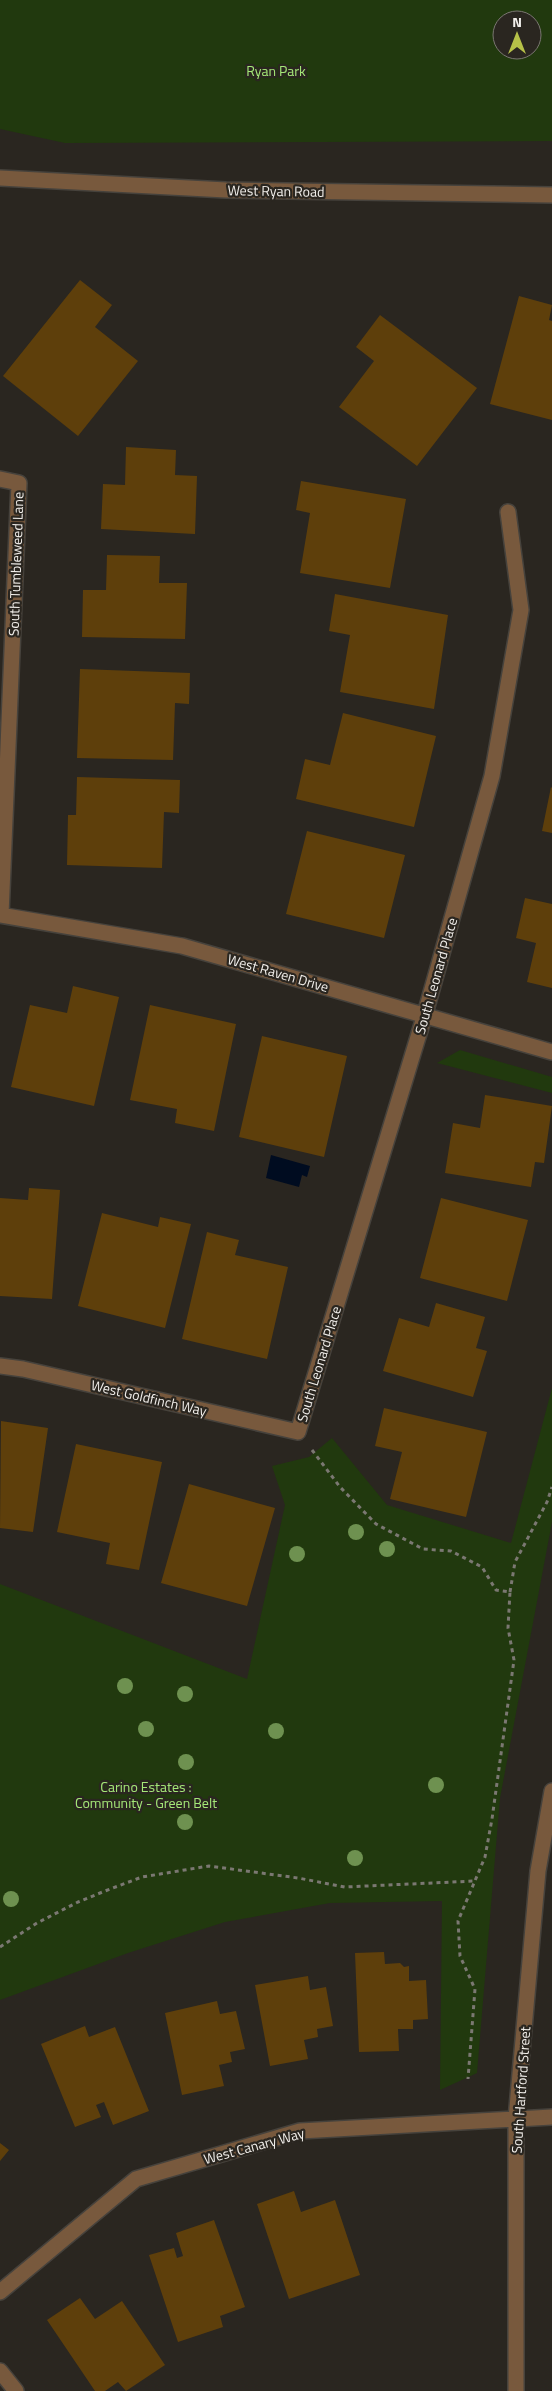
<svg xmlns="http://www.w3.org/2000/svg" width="552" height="2391" viewBox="0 0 552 2391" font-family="'Titillium Web',sans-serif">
  <rect width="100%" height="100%" fill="#2a2620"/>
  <path fill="#21390e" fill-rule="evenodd" d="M 0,0 L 552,0 L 552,141 L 65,143 L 0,129 ZM 502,20 L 532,20 L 532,50 L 502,50 Z
    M 460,1050 L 552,1077 L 552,1093 L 437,1063 Z
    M 552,1388 L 552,1522 L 500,1798 L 477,2073 L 440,2090 L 442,1901 L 330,1903 L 225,1922 L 128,1953 L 0,2000 L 0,1584 L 247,1679 L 285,1505 L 272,1466 L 309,1457 L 332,1438 L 387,1505 L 511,1543 Z"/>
  <path fill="#000c20" d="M 271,1155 L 310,1166 L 307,1177 L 302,1175 L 299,1187 L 266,1178 Z"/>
  <path fill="#5e3f0b" d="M 80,280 L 112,305 L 95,327 L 138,361 L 78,436 L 3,376 Z
    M 519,296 L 552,305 L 549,320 L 552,321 L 552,420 L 490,404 Z
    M 380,315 L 477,388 L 417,466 L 339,407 L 374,361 L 356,347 Z
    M 126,447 L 176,450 L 175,475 L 197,476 L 195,534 L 101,529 L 103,484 L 125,485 Z
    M 301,481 L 406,499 L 390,588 L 300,573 L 310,513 L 296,510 Z
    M 107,555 L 160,556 L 159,583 L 187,583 L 185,639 L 82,637 L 83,590 L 106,590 Z
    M 335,594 L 448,615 L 434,709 L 340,692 L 350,635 L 329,631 Z
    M 80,669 L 190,673 L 189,704 L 175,703 L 173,760 L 77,758 Z
    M 343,713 L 436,736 L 414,827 L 296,799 L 305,759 L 330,765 Z
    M 77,777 L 180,780 L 179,813 L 164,812 L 162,868 L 67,865 L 68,815 L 76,815 Z
    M 551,787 L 552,788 L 552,833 L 542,831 Z
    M 307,831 L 405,855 L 384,938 L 286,914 Z
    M 525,898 L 552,904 L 552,988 L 527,982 L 536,943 L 516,938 Z
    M 73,986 L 119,997 L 94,1106 L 11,1087 L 30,1005 L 67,1013 Z
    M 150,1005 L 236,1024 L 214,1131 L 175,1123 L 177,1109 L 130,1100 Z
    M 262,1036 L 347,1056 L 324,1157 L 239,1137 Z
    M 485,1095 L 552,1106 L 544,1163 L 535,1162 L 531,1187 L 445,1173 L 453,1123 L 480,1128 Z
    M 29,1188 L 60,1190 L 52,1299 L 0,1296 L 0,1198 L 28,1200 Z
    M 441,1198 L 528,1220 L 507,1301 L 420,1278 Z
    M 102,1213 L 158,1227 L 160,1217 L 191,1224 L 165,1328 L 78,1306 Z
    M 207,1232 L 239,1240 L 235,1255 L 288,1267 L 267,1359 L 182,1339 Z
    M 436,1303 L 485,1317 L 476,1348 L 487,1351 L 473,1397 L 383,1371 L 399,1318 L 429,1327 Z
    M 384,1408 L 487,1432 L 466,1517 L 390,1499 L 402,1452 L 375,1446 Z
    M 1,1421 L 48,1428 L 33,1532 L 0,1528 Z
    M 76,1444 L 162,1462 L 139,1570 L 106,1564 L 110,1543 L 57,1532 Z
    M 189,1484 L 275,1508 L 247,1606 L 161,1583 Z
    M 384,1952 L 385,1964 L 400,1963 L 404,1967 L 409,1966 L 409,1981 L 426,1980 L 428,2019 L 413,2020 L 413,2029 L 398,2029 L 399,2051 L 359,2052 L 355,1953 Z
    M 308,1976 L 310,1990 L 326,1987 L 333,2026 L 317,2029 L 318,2037 L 304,2040 L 308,2059 L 270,2066 L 255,1985 Z
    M 217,2001 L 220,2014 L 236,2011 L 245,2049 L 230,2052 L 232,2062 L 219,2065 L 224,2086 L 182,2095 L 165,2013 Z
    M 85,2026 L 89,2037 L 115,2027 L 149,2111 L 113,2125 L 104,2102 L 96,2105 L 101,2117 L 75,2127 L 41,2044 Z
    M 0,2143 L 9,2150 L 0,2161 Z
    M 294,2191 L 301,2212 L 335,2200 L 360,2275 L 289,2299 L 257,2204 Z
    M 214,2220 L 245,2307 L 220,2316 L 223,2327 L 178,2342 L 149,2255 L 174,2248 L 177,2258 L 183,2256 L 176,2233 Z
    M 80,2298 L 95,2319 L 122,2301 L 165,2365 L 126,2391 L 118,2382 L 105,2391 L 95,2391 L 47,2320 Z"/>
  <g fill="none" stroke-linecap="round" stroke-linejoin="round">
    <defs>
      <path id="minor" d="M 0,178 L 226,190 L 552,195
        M 0,479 L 19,483 L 1,915
        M 0,915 L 182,946 L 552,1052
        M 0,1366 L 23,1369 L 298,1432 L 425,1014 L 492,776 L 521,610 L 508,512
        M 0,2292 L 136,2179 L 300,2131 L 552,2117
        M 0,2371 L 16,2391
        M 516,2391 L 516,2119 L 538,1871 L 552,1791"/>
    </defs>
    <use href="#minor" stroke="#46423c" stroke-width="18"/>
    <path stroke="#7b7872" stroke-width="3" stroke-dasharray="4 4" stroke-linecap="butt" d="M 312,1450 L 340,1487 L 376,1524 L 423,1549 L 451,1551 L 482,1567 L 496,1590 L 510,1592 L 508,1628 L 514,1660 L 492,1819 L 485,1857 L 458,1921 L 460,1956 L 475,1989 L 468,2079
      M 510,1592 L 515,1562 L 547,1502 L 552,1487
      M 0,1947 L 37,1923 L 78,1902 L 105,1891 L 142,1877 L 209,1866 L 298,1878 L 345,1887 L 475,1881"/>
    <use href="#minor" stroke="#78593d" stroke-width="15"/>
  </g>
  <g fill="#6e9150">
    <circle cx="356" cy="1532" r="8"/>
    <circle cx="387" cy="1549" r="8"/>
    <circle cx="297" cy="1554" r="8"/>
    <circle cx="125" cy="1686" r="8"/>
    <circle cx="185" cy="1694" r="8"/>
    <circle cx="146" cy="1729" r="8"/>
    <circle cx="276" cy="1731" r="8"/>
    <circle cx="186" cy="1762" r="8"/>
    <circle cx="436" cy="1785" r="8"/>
    <circle cx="185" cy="1822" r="8"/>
    <circle cx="355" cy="1858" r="8"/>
    <circle cx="11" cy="1899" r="8"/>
  </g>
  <g text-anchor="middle" stroke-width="4.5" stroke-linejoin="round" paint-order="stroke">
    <g font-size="14" fill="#a5e878" stroke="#2a2620">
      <text x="276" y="76">Ryan Park</text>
      <text x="146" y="1792">Carino Estates :<tspan x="146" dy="16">Community - Green Belt</tspan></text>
    </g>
    <g font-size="14" fill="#f2efeb" stroke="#2a2620">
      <text transform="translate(276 191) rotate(1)" y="5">West Ryan Road</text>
      <text transform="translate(16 564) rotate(-88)" y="5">South Tumbleweed Lane</text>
      <text transform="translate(278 973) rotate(16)" y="5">West Raven Drive</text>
      <text transform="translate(436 976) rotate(-74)" y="5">South Leonard Place</text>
      <text transform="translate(319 1364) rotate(-73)" y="5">South Leonard Place</text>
      <text transform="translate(149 1398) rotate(13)" y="5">West Goldfinch Way</text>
      <text transform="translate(521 2090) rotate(-86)" y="5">South Hartford Street</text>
      <text transform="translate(254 2146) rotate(-15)" y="5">West Canary Way</text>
    </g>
  </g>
  <g transform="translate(517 35)"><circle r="24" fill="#2a2620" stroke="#7a7671"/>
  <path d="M0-4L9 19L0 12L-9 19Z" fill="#b6c148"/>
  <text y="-8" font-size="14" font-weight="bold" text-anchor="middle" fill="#f2efeb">N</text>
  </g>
</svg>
